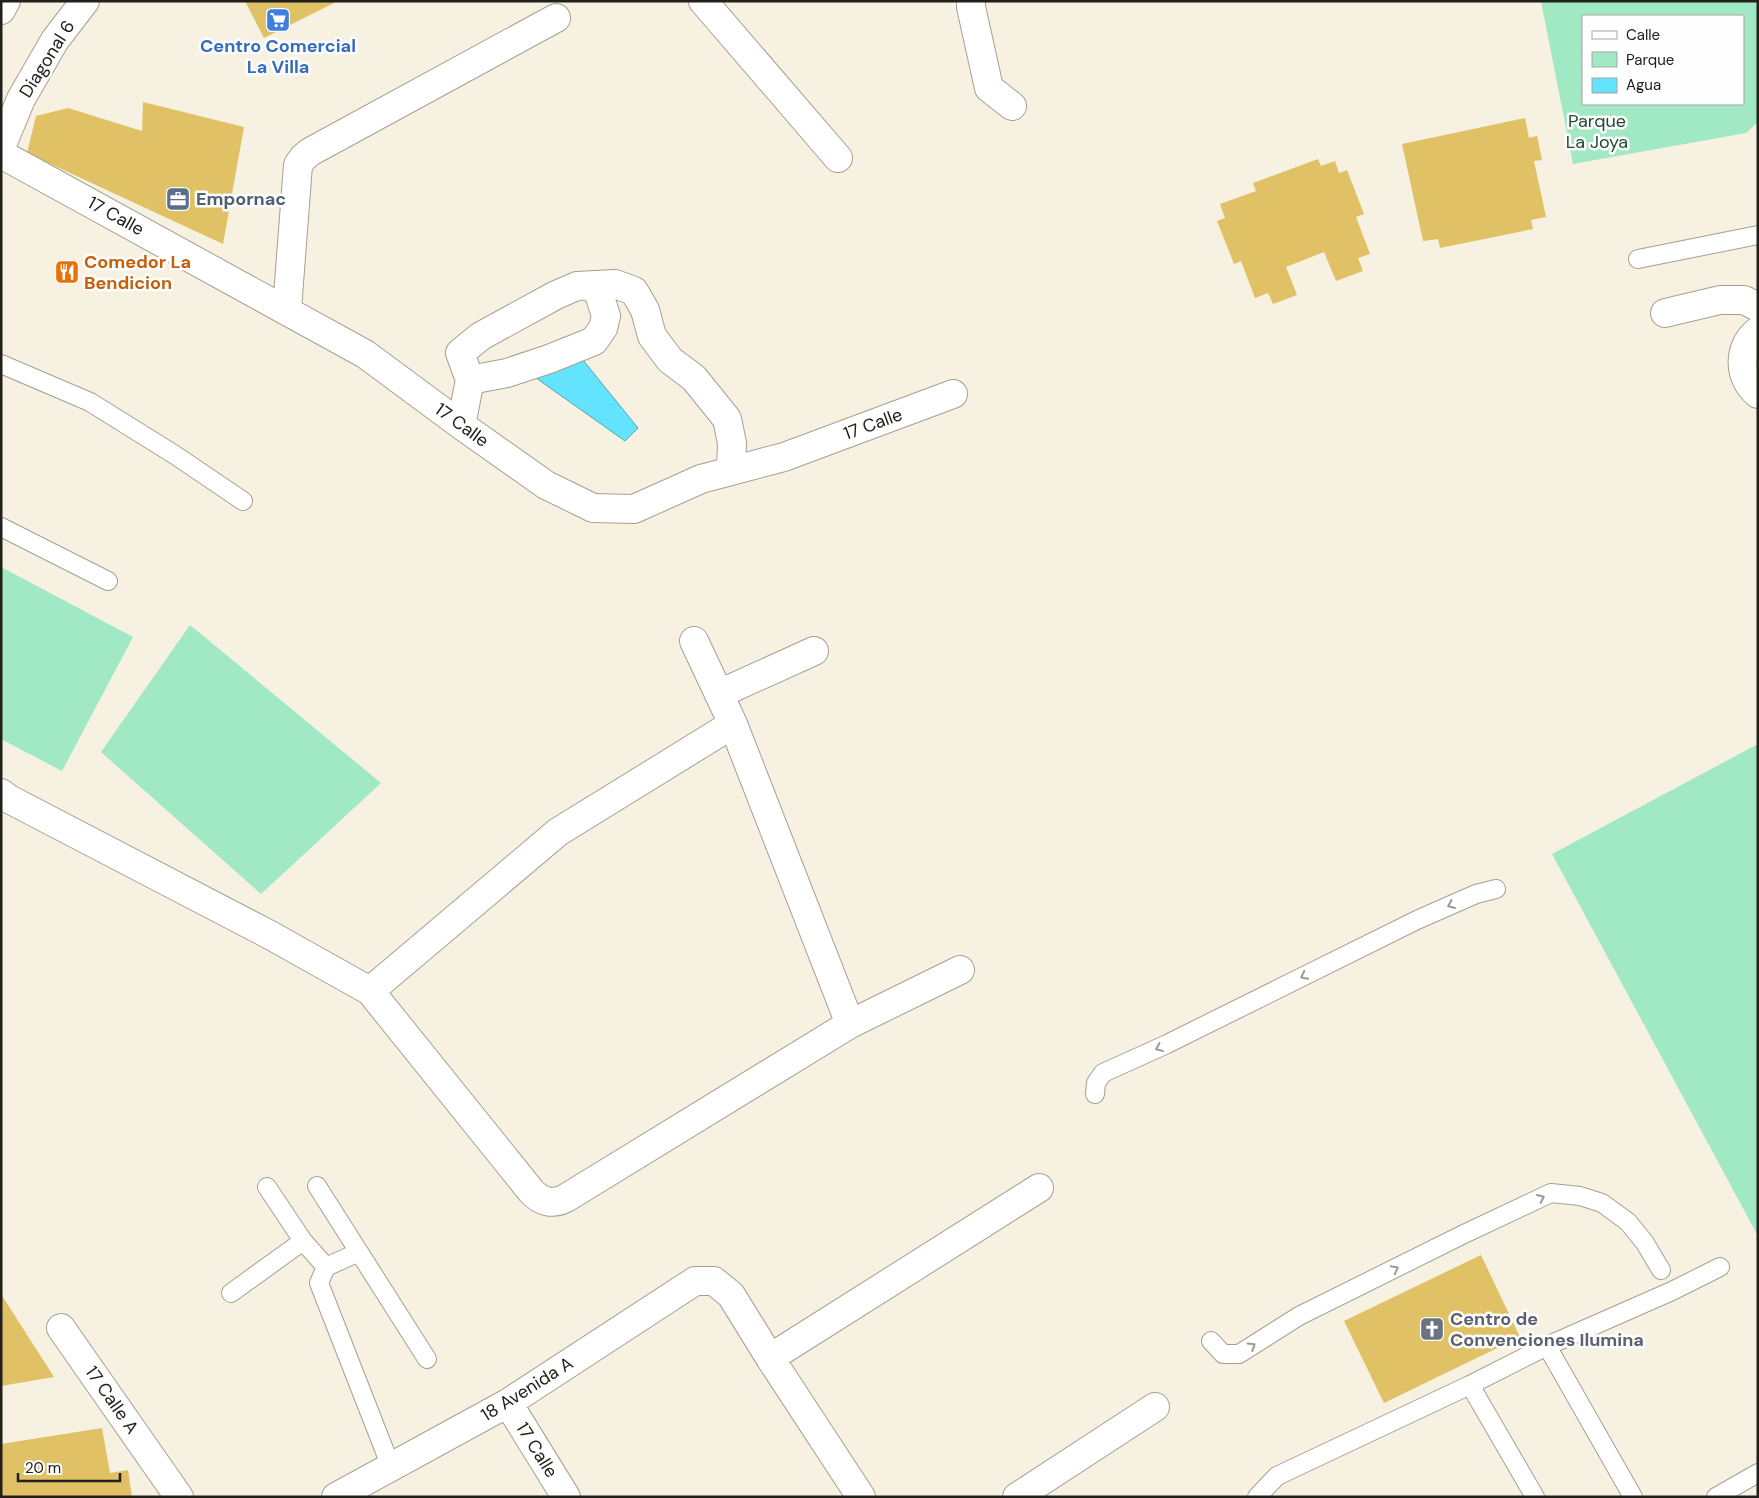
<svg xmlns="http://www.w3.org/2000/svg" width="1759" height="1498" viewBox="0 0 1759 1498" font-family="'DM Sans',sans-serif">
  <rect width="100%" height="100%" fill="#f6f1e1"/>
  <path fill="#a1e8c4" fill-rule="evenodd" d="M 1541,1 L 1758,1 L 1758,122 L 1746,133 L 1573,164 ZM 1583,16 L 1743,16 L 1743,104 L 1583,104 Z
    M 1,567 L 133,637 L 62,771 L 1,739 Z
    M 190,625 L 381,783 L 261,894 L 101,752 Z
    M 1758,744 L 1758,1236 L 1552,854 Z"/>
  <path fill="#63e3fd" stroke="#50a8b9" d="M 578,354 L 638,428 L 625,441 L 536,378 Z"/>
  <path fill="#e0c165" d="M 245,1 L 338,1 L 264,38 Z
    M 143,102 L 244,127 L 223,244 L 27,153 L 36,116 L 68,108 L 142,131 Z
    M 1525,118 L 1529,138 L 1537,136 L 1542,160 L 1534,161 L 1546,217 L 1531,220 L 1533,229 L 1440,248 L 1438,239 L 1423,241 L 1402,144 Z
    M 1318,159 L 1321,166 L 1335,161 L 1339,173 L 1347,170 L 1364,214 L 1356,217 L 1370,254 L 1358,258 L 1363,271 L 1336,281 L 1324,252 L 1286,267 L 1297,295 L 1273,304 L 1268,293 L 1255,298 L 1241,261 L 1234,264 L 1217,221 L 1225,218 L 1220,204 L 1256,191 L 1253,183 Z
    M 1481,1255 L 1520,1337 L 1384,1403 L 1344,1321 Z
    M 1,1294 L 54,1377 L 1,1386 Z
    M 102,1428 L 110,1473 L 128,1470 L 132,1497 L 1,1497 L 1,1444 Z"/>
  <g fill="none" stroke-linecap="round" stroke-linejoin="round">
    <defs>
      <path id="service" d="M 1638,259 L 1758,235
        M 1,364 L 90,402 L 175,455 L 243,501
        M 1,527 L 108,581
        M 1095,1094 L 1096,1083 L 1103,1073 L 1165,1045 L 1417,920 L 1476,894 L 1496,889
        M 317,1186 L 427,1359
        M 267,1187 L 303,1241 L 326,1267
        M 359,1252 L 326,1267 L 319,1283 L 391,1467
        M 231,1293 L 303,1241
        M 1211,1341 L 1223,1354 L 1239,1354 L 1299,1316 L 1464,1234 L 1551,1193 L 1580,1196 L 1602,1203 L 1628,1222 L 1645,1243 L 1661,1270
        M 1547,1346 L 1633,1497
        M 1470,1385 L 1535,1497
        M 1257,1497 L 1277,1476 L 1470,1385 L 1547,1346 L 1672,1291 L 1720,1267
        M 1716,1497 L 1758,1473"/>
      <path id="minor" d="M 703,1 L 838,158
        M 971,1 L 971,7 L 989,88 L 1012,106
        M 1,154 L 365,354 L 461,425 L 546,485 L 593,508 L 634,509 L 701,479 L 784,457 L 953,394
        M 287,309 L 298,165 L 303,158 L 310,152 L 556,18
        M 1665,313 L 1720,300 L 1744,300 L 1758,307
        M 1758,331 C 1737,347 1738,378 1758,394
        M 470,380 L 507,373 L 549,359 L 594,341 L 603,328 L 606,316 L 600,297 L 593,285
        M 461,425 L 470,380 L 460,353 L 481,336 L 556,295 L 577,286 L 615,284 L 634,291 L 645,310 L 652,336 L 670,360 L 694,378 L 727,419 L 732,443 L 731,471
        M 694,641 L 733,724 L 850,1024
        M 719,694 L 814,651
        M 1,793 L 9,799 L 270,935 L 370,991 L 531,1191 C 541,1202 553,1205 566,1198 L 850,1024 L 960,970
        M 370,991 L 558,832 L 733,724
        M 61,1328 L 179,1497
        M 770,1358 L 1039,1188
        M 508,1403 L 566,1497
        M 336,1497 L 508,1403 L 695,1281 L 714,1281 L 731,1295 L 770,1358 L 861,1497
        M 1017,1497 L 1155,1407"/>
      <path id="secondary" d="M 1,10 L 6,1
        M 1,147 L 21,99 L 55,40 L 85,1"/>
    </defs>
    <use href="#service" stroke="#a6a092" stroke-width="20"/>
    <use href="#minor" stroke="#a6a092" stroke-width="30"/>
    <use href="#secondary" stroke="#a6a092" stroke-width="30"/>
    <use href="#service" stroke="#fff" stroke-width="18"/>
    <use href="#minor" stroke="#fff" stroke-width="28"/>
    <use href="#secondary" stroke="#fff" stroke-width="28"/>
  </g>
  <defs><path id="oneway-chevron" d="M-2-3.5L2.5 0L-2 3.5" fill="none" stroke-width="1.6" stroke-linecap="round" stroke-linejoin="round" transform="scale(1.25)"/></defs>
  <g stroke="#9c9b98">
    <use href="#oneway-chevron" transform="translate(1451 905) rotate(156)"/>
    <use href="#oneway-chevron" transform="translate(1304 976) rotate(153)"/>
    <use href="#oneway-chevron" transform="translate(1159 1048) rotate(156)"/>
    <use href="#oneway-chevron" transform="translate(1541 1198) rotate(-25)"/>
    <use href="#oneway-chevron" transform="translate(1395 1269) rotate(-27)"/>
    <use href="#oneway-chevron" transform="translate(1252 1346) rotate(-32)"/>
  </g>
  <defs>
    <symbol id="supermarket-square" viewBox="-11 -11 22 22"><rect x="-9" y="-9" width="18" height="18" rx="4" fill="#3f7fe0" stroke="#fefefe"/><path d="M-6-5.5h2.5l.6 2H6L4.5 2H-2.5L-4.4-4H-6ZM-1.5 3.2a1.3 1.3 0 1 0 .1 0ZM3 3.2a1.3 1.3 0 1 0 .1 0Z" fill="#fff"/></symbol>
    <symbol id="office-square" viewBox="-11 -11 22 22"><rect x="-9" y="-9" width="18" height="18" rx="4" fill="#5c6f8a" stroke="#fefefe"/><path d="M-6-3h4V-5.5h4V-3h4V5H-6ZM-1-4.5V-3h2v-1.5ZM-6 0V1H6V0Z" fill="#fff"/></symbol>
    <symbol id="restaurant-square" viewBox="-11 -11 22 22"><rect x="-9" y="-9" width="18" height="18" rx="4" fill="#e8710a" stroke="#fefefe"/><path d="M-5-6h1v4h1v-4h1v4h1v-4h1v5L-1.5 .5V6h-2V.5L-5-1ZM5-6V6H3V1.5H1.5Q1.5-4 5-6Z" fill="#fff"/></symbol>
    <symbol id="church-square" viewBox="-11 -11 22 22"><rect x="-9" y="-9" width="18" height="18" rx="4" fill="#6b7280" stroke="#fefefe"/><path d="M-1.2-6h2.4v3.5h3.3v2.4h-3.3V6h-2.4V-.1h-3.3v-2.4h3.3Z" fill="#fff"/></symbol>
  </defs>
  <g fill-rule="evenodd">
    <use href="#supermarket-square" x="264" y="6" width="28" height="28"/>
    <use href="#office-square" x="164" y="185" width="28" height="28"/>
    <use href="#restaurant-square" x="53" y="258" width="28" height="28"/>
    <use href="#church-square" x="1418" y="1315" width="28" height="28"/>
  </g>
  <g text-anchor="middle" stroke-width="5" stroke-linejoin="round" paint-order="stroke">
    <g font-size="18" font-weight="bold" fill="#366cbe" stroke="#fefefe">
      <text x="278" y="52">Centro Comercial<tspan x="278" dy="21">La Villa</tspan></text>
    </g>
    <g font-size="18" fill="#22201a" stroke="#fefefe">
      <text transform="translate(47 59) rotate(-58)" y="6">Diagonal 6</text>
      <text transform="translate(116 216) rotate(29)" y="6">17 Calle</text>
      <text transform="translate(873 424) rotate(-20)" y="6">17 Calle</text>
      <text transform="translate(462 425) rotate(36)" y="6">17 Calle</text>
      <text transform="translate(527 1389) rotate(-32)" y="6">18 Avenida A</text>
      <text transform="translate(112 1400) rotate(55)" y="6">17 Calle A</text>
      <text transform="translate(537 1450) rotate(58)" y="6">17 Calle</text>
    </g>
    <g font-size="18" fill="#1f4a36" stroke="#fefefe">
      <text x="1597" y="127">Parque<tspan x="1597" dy="21">La Joya</tspan></text>
    </g>
    <g font-size="18" font-weight="bold" fill="#4e5e75" stroke="#fefefe" text-anchor="start">
      <text x="196" y="205">Empornac</text>
    </g>
    <g font-size="18" font-weight="bold" fill="#c56008" stroke="#fefefe" text-anchor="start">
      <text x="84" y="268">Comedor La<tspan x="84" dy="21">Bendicion</tspan></text>
    </g>
    <g font-size="18" font-weight="bold" fill="#5b616d" stroke="#fefefe" text-anchor="start">
      <text x="1450" y="1325">Centro de<tspan x="1450" dy="21">Convenciones Ilumina</tspan></text>
    </g>
  </g>
  <rect width="1759" height="1498" fill="none" stroke="#22201a" stroke-width="5"/>
  <rect x="1582" y="15" width="162" height="90" fill="#fefefe" stroke="#a6a5a3"/>
  <rect x="1592" y="31" width="25" height="8" fill="#ffffff" stroke="#a6a5a3"/>
  <text x="1626" y="40" font-size="15" fill="#22201a">Calle</text>
  <rect x="1592" y="52" width="25" height="15" fill="#a1e8c4" stroke="#a6a5a3"/>
  <text x="1626" y="65" font-size="15" fill="#22201a">Parque</text>
  <rect x="1592" y="78" width="25" height="15" fill="#63e3fd" stroke="#a6a5a3"/>
  <text x="1626" y="90" font-size="15" fill="#22201a">Agua</text>
  <path d="M18 1473v8h102v-8" fill="none" stroke="#22201a" stroke-width="2.5"/>
  <text x="25" y="1473" font-size="15" fill="#22201a" stroke="#fefefe" stroke-width="4" paint-order="stroke">20 m</text>
</svg>
